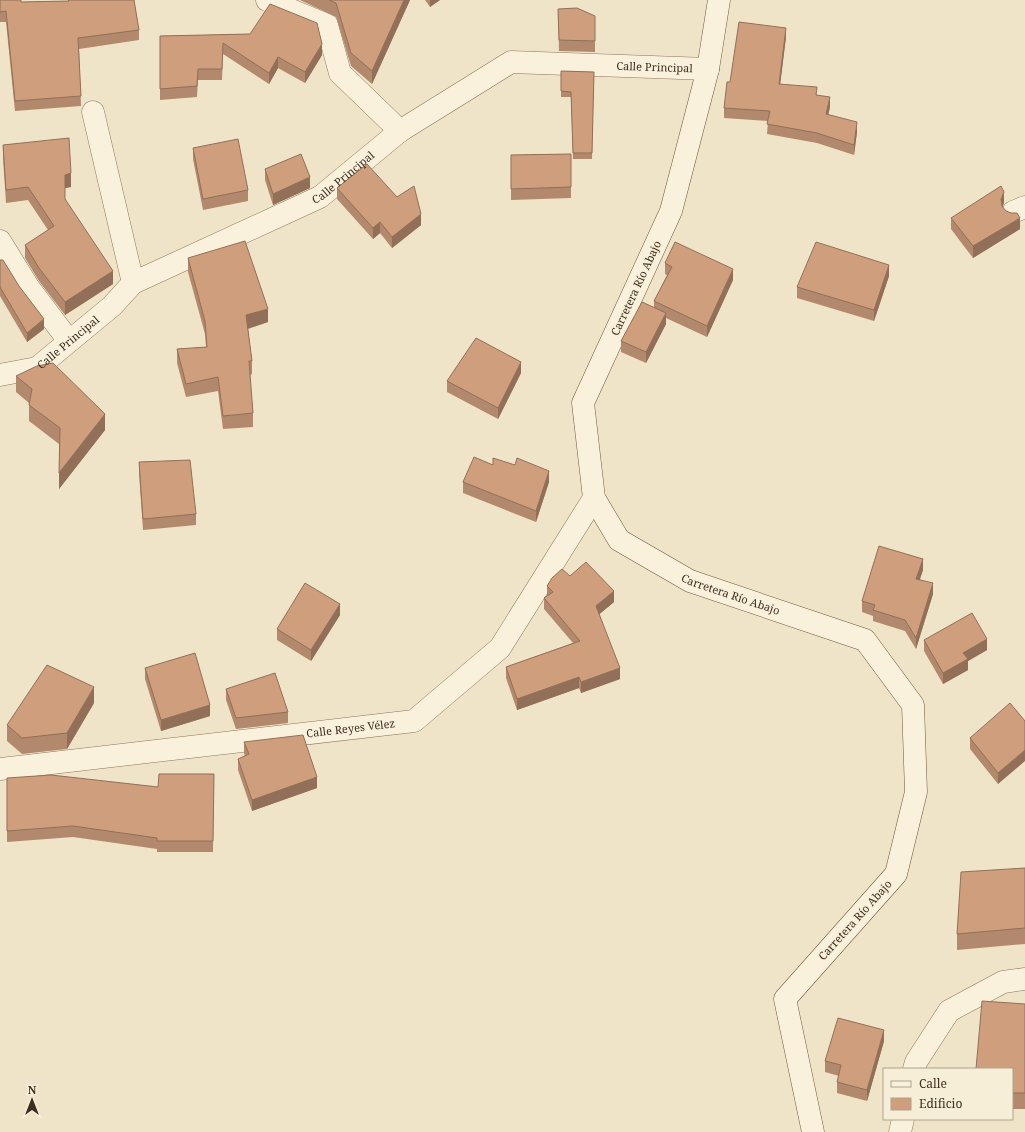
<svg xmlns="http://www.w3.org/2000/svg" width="1025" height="1132" viewBox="0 0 1025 1132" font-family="'Noto Serif',serif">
  <rect width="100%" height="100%" fill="#f0e4c8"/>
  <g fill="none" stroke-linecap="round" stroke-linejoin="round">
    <defs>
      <g id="street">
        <path d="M 267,0 L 327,25 L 340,73 L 400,131"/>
        <path d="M 93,112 L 133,283"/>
        <path d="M 1013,212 L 1025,207"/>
        <path d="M 0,241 L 29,288 L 69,341"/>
        <path id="s1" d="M 0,375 L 37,368 L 112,306 L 133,283 L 320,197 L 400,131 L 511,62 L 708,69"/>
        <path id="s2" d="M 0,769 L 414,721 L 500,648 L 594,498"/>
        <path d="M 914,1069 L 916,1062 L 949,1011 L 1003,982 L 1025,979"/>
        <path d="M 900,1132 L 903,1119"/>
      </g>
      <g id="secondary">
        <path id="s3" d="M 719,0 L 708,69 L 671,211 L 583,403 L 594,498 L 619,540 L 690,581 L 865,640 L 913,705 L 916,792 L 896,874 L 785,999 L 813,1132"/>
      </g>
    </defs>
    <use href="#street" stroke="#8d765c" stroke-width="23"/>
    <use href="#secondary" stroke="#6f573f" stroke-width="23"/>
    <use href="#street" stroke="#faf1dc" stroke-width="22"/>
    <use href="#secondary" stroke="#faf1dc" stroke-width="22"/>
  </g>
  <path fill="#b2896c" d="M 0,0 L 21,2 L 68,1 L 68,0 L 134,0 L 139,30 L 139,40 L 79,49 L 81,106 L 15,111 L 6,22 L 0,22 Z
    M 300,0 L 410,0 L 372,84 L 351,66 L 336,17 Z
    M 425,0 L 440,0 L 430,7 Z
    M 558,9 L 595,16 L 595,52 L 559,51 Z
    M 250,34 L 322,55 L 305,83 L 278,68 L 269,84 L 223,54 L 222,80 L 198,80 L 197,97 L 160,100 L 160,36 Z
    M 786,37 L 780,84 L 817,95 L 830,107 L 828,115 L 857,132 L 854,155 L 817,143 L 767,134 L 768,121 L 724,118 L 724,108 L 730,82 Z
    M 561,71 L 594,72 L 592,159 L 573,159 L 571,97 L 561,97 Z
    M 3,145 L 71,187 L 65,188 L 65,199 L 113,284 L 65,315 L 39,281 L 25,258 L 25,245 L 48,230 L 28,200 L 6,203 L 3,158 Z
    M 193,148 L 248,190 L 248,201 L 203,210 L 193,159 Z
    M 571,154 L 571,198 L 511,200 L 511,155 Z
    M 265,169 L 310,188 L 273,205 L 265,180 Z
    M 337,188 L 421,225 L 392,248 L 380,233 L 373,239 L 337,199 Z
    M 1004,203 L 1002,207 L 1020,229 L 973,258 L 951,229 L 951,218 Z
    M 188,258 L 268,322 L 248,329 L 252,361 L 252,374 L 250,375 L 253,413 L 253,427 L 223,429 L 218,391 L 186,397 L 177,363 L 177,349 L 206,347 L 205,334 L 188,272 Z
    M 0,260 L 44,329 L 27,342 L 0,296 Z
    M 665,263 L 733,280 L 707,337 L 666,318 L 666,324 L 646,363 L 621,352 L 621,341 L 654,308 L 654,301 L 667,275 L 665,274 Z
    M 889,276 L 874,321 L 797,298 L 797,287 Z
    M 521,373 L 498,419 L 447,392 L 447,381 Z
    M 16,376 L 105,430 L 59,489 L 59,444 L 29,421 L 29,403 L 16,392 Z
    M 139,462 L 196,514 L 196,525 L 143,530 L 139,473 Z
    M 493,465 L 549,482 L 536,522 L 463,493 L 463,482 Z
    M 923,570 L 920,579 L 933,594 L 916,649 L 905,631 L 873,621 L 873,616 L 862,612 L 862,601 Z
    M 570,576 L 614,602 L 599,614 L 620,679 L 581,693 L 579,688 L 517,710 L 506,678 L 506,667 L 573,643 L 544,609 L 544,598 L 547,596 L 547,586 Z
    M 340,615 L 311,661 L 277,640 L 277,629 Z
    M 924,640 L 987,650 L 968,661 L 968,670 L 943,684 L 924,651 Z
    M 145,668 L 210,716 L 161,731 L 145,679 Z
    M 226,689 L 288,712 L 288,723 L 236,729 L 226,700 Z
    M 94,703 L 67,749 L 22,754 L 7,741 L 7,725 Z
    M 1025,721 L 998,784 L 970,749 L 970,738 Z
    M 244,742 L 317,788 L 252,811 L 238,770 L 238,759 L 245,756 L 244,753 Z
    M 214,774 L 213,852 L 157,852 L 157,849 L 73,837 L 7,842 L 7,778 L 158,787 Z
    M 1025,868 L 1025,944 L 957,950 L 957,934 Z
    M 1025,1004 L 1025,1109 L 1012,1109 L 1012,1069 Z
    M 884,1041 L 867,1101 L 837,1093 L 837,1082 L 839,1076 L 825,1072 L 825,1061 Z"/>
  <path fill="#916f58" d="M 404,0 L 410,0 L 372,84 L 372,71 Z
    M 430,0 L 440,0 L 430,7 Z
    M 786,28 L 786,37 L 779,94 L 779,84 Z
    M 322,44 L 322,55 L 305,83 L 305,72 Z
    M 278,57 L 278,68 L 269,84 L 269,73 Z
    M 830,97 L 830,107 L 826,124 L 826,114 Z
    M 857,122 L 857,132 L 854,155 L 854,145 Z
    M 71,173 L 71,187 L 65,188 L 65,175 Z
    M 310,177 L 310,188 L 273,205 L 273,194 Z
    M 1004,192 L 1004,203 L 1001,210 L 1001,199 Z
    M 421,214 L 421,225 L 392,248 L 392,237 Z
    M 1020,218 L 1020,229 L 973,258 L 973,246 Z
    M 380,222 L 380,233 L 373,239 L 373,228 Z
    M 889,265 L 889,276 L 874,321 L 874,310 Z
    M 733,269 L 733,280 L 707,337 L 707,326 Z
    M 113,271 L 113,284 L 65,315 L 65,302 Z
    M 268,309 L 268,322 L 246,329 L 246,315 Z
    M 666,313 L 666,324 L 646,363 L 646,352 Z
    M 44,319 L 44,329 L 27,342 L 27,333 Z
    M 521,362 L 521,373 L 498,419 L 498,408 Z
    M 105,414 L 105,430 L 59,489 L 59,473 Z
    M 549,471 L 549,482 L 536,522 L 536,511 Z
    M 923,559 L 923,570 L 916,590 L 916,579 Z
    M 933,583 L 933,594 L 916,649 L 916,638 Z
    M 614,591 L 614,602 L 596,617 L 596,606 Z
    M 340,604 L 340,615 L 311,661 L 311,650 Z
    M 987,639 L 987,650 L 968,661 L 968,670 L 943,684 L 943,673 L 963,653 Z
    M 620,668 L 620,679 L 581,693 L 581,682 Z
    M 579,677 L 579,688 L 517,710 L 517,699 Z
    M 94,687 L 94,703 L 67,749 L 67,733 Z
    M 210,705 L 210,716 L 161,731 L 161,720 Z
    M 1025,750 L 1025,761 L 998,784 L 998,773 Z
    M 317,777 L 317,788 L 252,811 L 252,800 Z
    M 884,1030 L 884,1041 L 867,1101 L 867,1090 Z"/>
  <path fill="#cf9f7d" stroke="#916f58" d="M 0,0 L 21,0 L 21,2 L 69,1 L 69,0 L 134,0 L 139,30 L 78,38 L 81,96 L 15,101 L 6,11 L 0,12 Z
    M 329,0 L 404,0 L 372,71 L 351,53 L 336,3 Z
    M 270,4 L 317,23 L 322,44 L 305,72 L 278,57 L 269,73 L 223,43 L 222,69 L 198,69 L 197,86 L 160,89 L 160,36 L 250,34 Z
    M 577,8 L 595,16 L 595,41 L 559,40 L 558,9 Z
    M 739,22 L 786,28 L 779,84 L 817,87 L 816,95 L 830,97 L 826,114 L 857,122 L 854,145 L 817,133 L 767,124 L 770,111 L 724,108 L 727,82 L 730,82 Z
    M 561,71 L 594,72 L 592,153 L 573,153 L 571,92 L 561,91 Z
    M 69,138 L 71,173 L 65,175 L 65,199 L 113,271 L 65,302 L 39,268 L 25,245 L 54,226 L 28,187 L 6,190 L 3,145 Z
    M 238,139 L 248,190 L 203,199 L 193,148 Z
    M 301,154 L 310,177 L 273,194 L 265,169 Z
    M 571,154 L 571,187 L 511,189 L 511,155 Z
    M 367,164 L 397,197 L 414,186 L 421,214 L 392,237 L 380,222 L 373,228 L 337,188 Z
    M 1001,186 L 1004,192 L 1001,199 L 1002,206 L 1006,211 L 1011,213 L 1017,213 L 1020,218 L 973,246 L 951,218 Z
    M 245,241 L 268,309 L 246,315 L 252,361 L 249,361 L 253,413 L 223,416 L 218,377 L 186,384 L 177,349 L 207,347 L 205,321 L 188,258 Z
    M 675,242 L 733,269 L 707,326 L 654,301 L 672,267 L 665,263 Z
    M 816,242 L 889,265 L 874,310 L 797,287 Z
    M 0,260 L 3,260 L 19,286 L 44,319 L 27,333 L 0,287 Z
    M 642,302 L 666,313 L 646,352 L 621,341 Z
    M 476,338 L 521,362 L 498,408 L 447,381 Z
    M 53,363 L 105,414 L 59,473 L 60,428 L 29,405 L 32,389 L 16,376 L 37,366 Z
    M 474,457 L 493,465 L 493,458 L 515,465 L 517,458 L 549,471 L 536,511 L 463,482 Z
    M 190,460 L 196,514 L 143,519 L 139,462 Z
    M 879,546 L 923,559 L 916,579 L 933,583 L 916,638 L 905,620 L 873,610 L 875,605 L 862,601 Z
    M 586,562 L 614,591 L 596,606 L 620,668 L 581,682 L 579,677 L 517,699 L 506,667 L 580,641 L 544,598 L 553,592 L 547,586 L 552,578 L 562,569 L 570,576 Z
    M 305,583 L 340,604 L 311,650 L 277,629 Z
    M 972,613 L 987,639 L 963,653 L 968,659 L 943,673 L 924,640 Z
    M 195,653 L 210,705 L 161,720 L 145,668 Z
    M 47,665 L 94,687 L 67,733 L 22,738 L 7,725 Z
    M 275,673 L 288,712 L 236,718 L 226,689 Z
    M 1010,703 L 1025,721 L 1025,750 L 998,773 L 970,738 Z
    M 303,735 L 317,777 L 252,800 L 238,759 L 249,754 L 244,742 Z
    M 159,774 L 214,774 L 213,841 L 157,841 L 157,838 L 73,826 L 7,831 L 7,778 L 51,775 L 158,787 Z
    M 1025,868 L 1025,928 L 957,934 L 961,872 Z
    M 982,1001 L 1025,1004 L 1025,1093 L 1012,1093 L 1012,1069 L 976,1069 Z
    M 838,1018 L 884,1030 L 867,1090 L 837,1082 L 841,1065 L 825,1061 Z"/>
  <g text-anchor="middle" stroke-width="3" stroke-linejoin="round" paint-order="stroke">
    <g font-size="11" fill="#3d2e20" stroke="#f7eed8">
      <text dy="4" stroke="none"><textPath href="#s1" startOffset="750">Calle Principal</textPath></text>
      <text dy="4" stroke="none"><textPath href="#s1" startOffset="402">Calle Principal</textPath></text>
      <text transform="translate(636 288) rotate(-65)" y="4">Carretera Río Abajo</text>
      <text dy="4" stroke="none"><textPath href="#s1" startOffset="78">Calle Principal</textPath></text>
      <text dy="4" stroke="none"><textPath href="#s3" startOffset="697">Carretera Río Abajo</textPath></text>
      <text dy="4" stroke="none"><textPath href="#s2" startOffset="353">Calle Reyes Vélez</textPath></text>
      <text transform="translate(855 920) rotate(-48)" y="4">Carretera Río Abajo</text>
    </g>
  </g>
  <rect x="883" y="1068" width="130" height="52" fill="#f7eed8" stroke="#ada18e"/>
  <rect x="891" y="1081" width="20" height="6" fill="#faf1dc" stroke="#ada18e"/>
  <text x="919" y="1088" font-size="12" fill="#3d2e20">Calle</text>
  <rect x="891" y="1098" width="20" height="12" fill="#cf9f7d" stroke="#ada18e"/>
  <text x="919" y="1108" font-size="12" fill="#3d2e20">Edificio</text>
  <g transform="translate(32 1100)" stroke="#f7eed8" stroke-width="3" paint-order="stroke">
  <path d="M0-3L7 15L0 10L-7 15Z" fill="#3d2e20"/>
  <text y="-6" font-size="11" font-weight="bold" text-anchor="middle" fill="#3d2e20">N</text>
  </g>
</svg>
